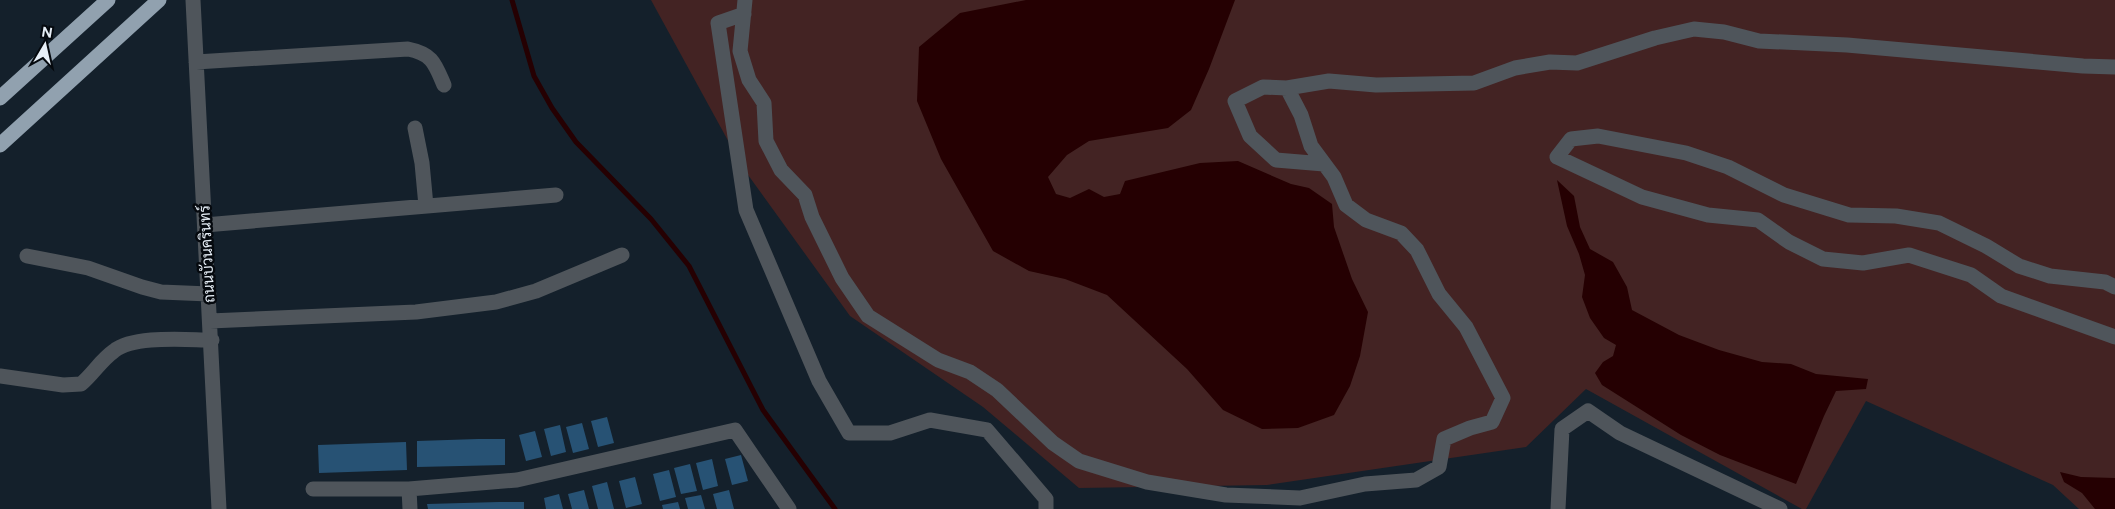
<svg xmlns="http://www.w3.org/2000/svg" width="2115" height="509" viewBox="0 0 2115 509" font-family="Figtree,Sarabun,sans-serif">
  <rect width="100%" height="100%" fill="#14202b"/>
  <path fill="#432323" d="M 651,0 L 2115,0 L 2115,509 L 2079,509 L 2053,485 L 1866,401 L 1806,509 L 1802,509 L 1586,389 L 1526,447 L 1267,485 L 1079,488 L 983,407 L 850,316 L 743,168 Z"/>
  <path fill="#250002" d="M 1026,0 L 1235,0 L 1209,69 L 1191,110 L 1168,128 L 1089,141 L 1067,155 L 1048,177 L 1056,194 L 1070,198 L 1089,189 L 1104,197 L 1120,194 L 1125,181 L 1200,163 L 1238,161 L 1291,184 L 1309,188 L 1332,204 L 1334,227 L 1352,279 L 1368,312 L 1360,356 L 1350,386 L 1334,415 L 1298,428 L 1262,429 L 1223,410 L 1187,369 L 1107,295 L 1065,279 L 1029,271 L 993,251 L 941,159 L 917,101 L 919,47 L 960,13 Z
    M 1557,180 L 1574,196 L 1580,227 L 1590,249 L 1613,262 L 1627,287 L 1632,310 L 1679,335 L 1719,350 L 1762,362 L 1791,364 L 1816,374 L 1868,379 L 1866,389 L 1836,391 L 1824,416 L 1796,484 L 1720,455 L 1681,435 L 1602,385 L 1595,373 L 1603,362 L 1613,356 L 1616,345 L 1604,338 L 1590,318 L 1582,297 L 1585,275 L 1579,254 L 1567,226 Z
    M 2060,472 L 2081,477 L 2115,478 L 2115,509 L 2095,509 L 2082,493 L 2064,482 Z"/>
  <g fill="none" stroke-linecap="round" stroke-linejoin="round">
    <path stroke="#250002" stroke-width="5" d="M 512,0 L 534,76 L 552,108 L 576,142 L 651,219 L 689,266 L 763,410 L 835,509"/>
  </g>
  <path fill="#275274" d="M 607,417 L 614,443 L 598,447 L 591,421 Z
    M 582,423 L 589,449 L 573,453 L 566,427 Z
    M 560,425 L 566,452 L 551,456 L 544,429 Z
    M 535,431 L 542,457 L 526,461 L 519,435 Z
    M 478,439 L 505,439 L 505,465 L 417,467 L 417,441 Z
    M 406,442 L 407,470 L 319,473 L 318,445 Z
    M 741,455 L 748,481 L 732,485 L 725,459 Z
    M 712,459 L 718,486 L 703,490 L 696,463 Z
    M 690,464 L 697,491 L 681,494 L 674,468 Z
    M 669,470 L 676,497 L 660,501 L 653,474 Z
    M 635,477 L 642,504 L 626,508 L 619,481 Z
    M 607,482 L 614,509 L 598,509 L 592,486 Z
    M 584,490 L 589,509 L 572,509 L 568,494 Z
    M 729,490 L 734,509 L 717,509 L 713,494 Z
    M 559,494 L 563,509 L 546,509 L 544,498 Z
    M 701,495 L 705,509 L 688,509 L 685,498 Z
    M 499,502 L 524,502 L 524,509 L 428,509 L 427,504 Z
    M 678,502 L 680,509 L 663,509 L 662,505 Z"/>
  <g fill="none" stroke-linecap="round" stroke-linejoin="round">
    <path stroke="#4f555b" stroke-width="15" d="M 193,0 L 219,509
      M 745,0 L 740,51 L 749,80 L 764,103 L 766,141 L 781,170 L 805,195 L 812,217 L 842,278 L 868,316 L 938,360 L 970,372 L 997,390 L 1053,443 L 1079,461 L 1147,482 L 1226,495 L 1300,498 L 1365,484 L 1416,480 L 1439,467 L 1444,439 L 1470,428 L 1492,422 L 1503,398 L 1466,327 L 1439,294 L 1417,250 L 1401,233 L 1366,220 L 1346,205 L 1334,177 L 1311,146 L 1301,115 L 1287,88 L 1329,81 L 1376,85 L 1474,83 L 1515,68 L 1550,62 L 1577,63 L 1655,38 L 1694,29 L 1724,32 L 1759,41 L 1847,45 L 2083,66 L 2115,67
      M 744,14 L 718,23 L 746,210 L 819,381 L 849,433 L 890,433 L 930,420 L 987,430 L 1046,499 L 1046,509
      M 196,62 L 408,49 C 433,54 435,64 444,85
      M 1287,88 L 1263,87 L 1235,101 L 1250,136 L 1276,160 L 1324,164
      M 415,128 L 422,163 L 426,206
      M 205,225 L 556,195
      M 27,256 L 88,268 L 142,287 L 161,292 L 209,294
      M 2115,287 L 2105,282 L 2050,276 L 2019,266 L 1986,246 L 1939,223 L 1896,216 L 1849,215 L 1784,195 L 1728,167 L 1686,153 L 1598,136 L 1571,139 L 1557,157 L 1642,197 L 1708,215 L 1758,220 L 1789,242 L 1823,259 L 1863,263 L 1909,255 L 1971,275 L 2001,296 L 2115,337
      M 210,321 L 416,312 L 496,302 L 536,291 L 622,255
      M 0,376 L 63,385 L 81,384 C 93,374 101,360 114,351 C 134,335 186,340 212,340
      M 313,489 L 409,489 L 517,480 L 735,430 L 789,509
      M 409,489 L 410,509
      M 1558,509 L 1562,429 L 1588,411 L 1620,433 L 1780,509"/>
    <path stroke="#91a1af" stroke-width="15" d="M 0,98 L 108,0
      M 0,145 L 159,0"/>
  </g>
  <g text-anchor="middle" stroke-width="5" stroke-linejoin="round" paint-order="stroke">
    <g font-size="15" fill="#e7eff7" stroke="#05090e">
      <text transform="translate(207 254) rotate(-93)" y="5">ถนนบัวนครินทร์</text>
    </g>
  </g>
  <g transform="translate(45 45) rotate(9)" stroke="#05090e" stroke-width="4" paint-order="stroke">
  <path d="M0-4L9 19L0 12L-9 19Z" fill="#e7eff7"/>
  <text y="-8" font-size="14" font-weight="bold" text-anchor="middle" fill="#e7eff7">N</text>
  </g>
</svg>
